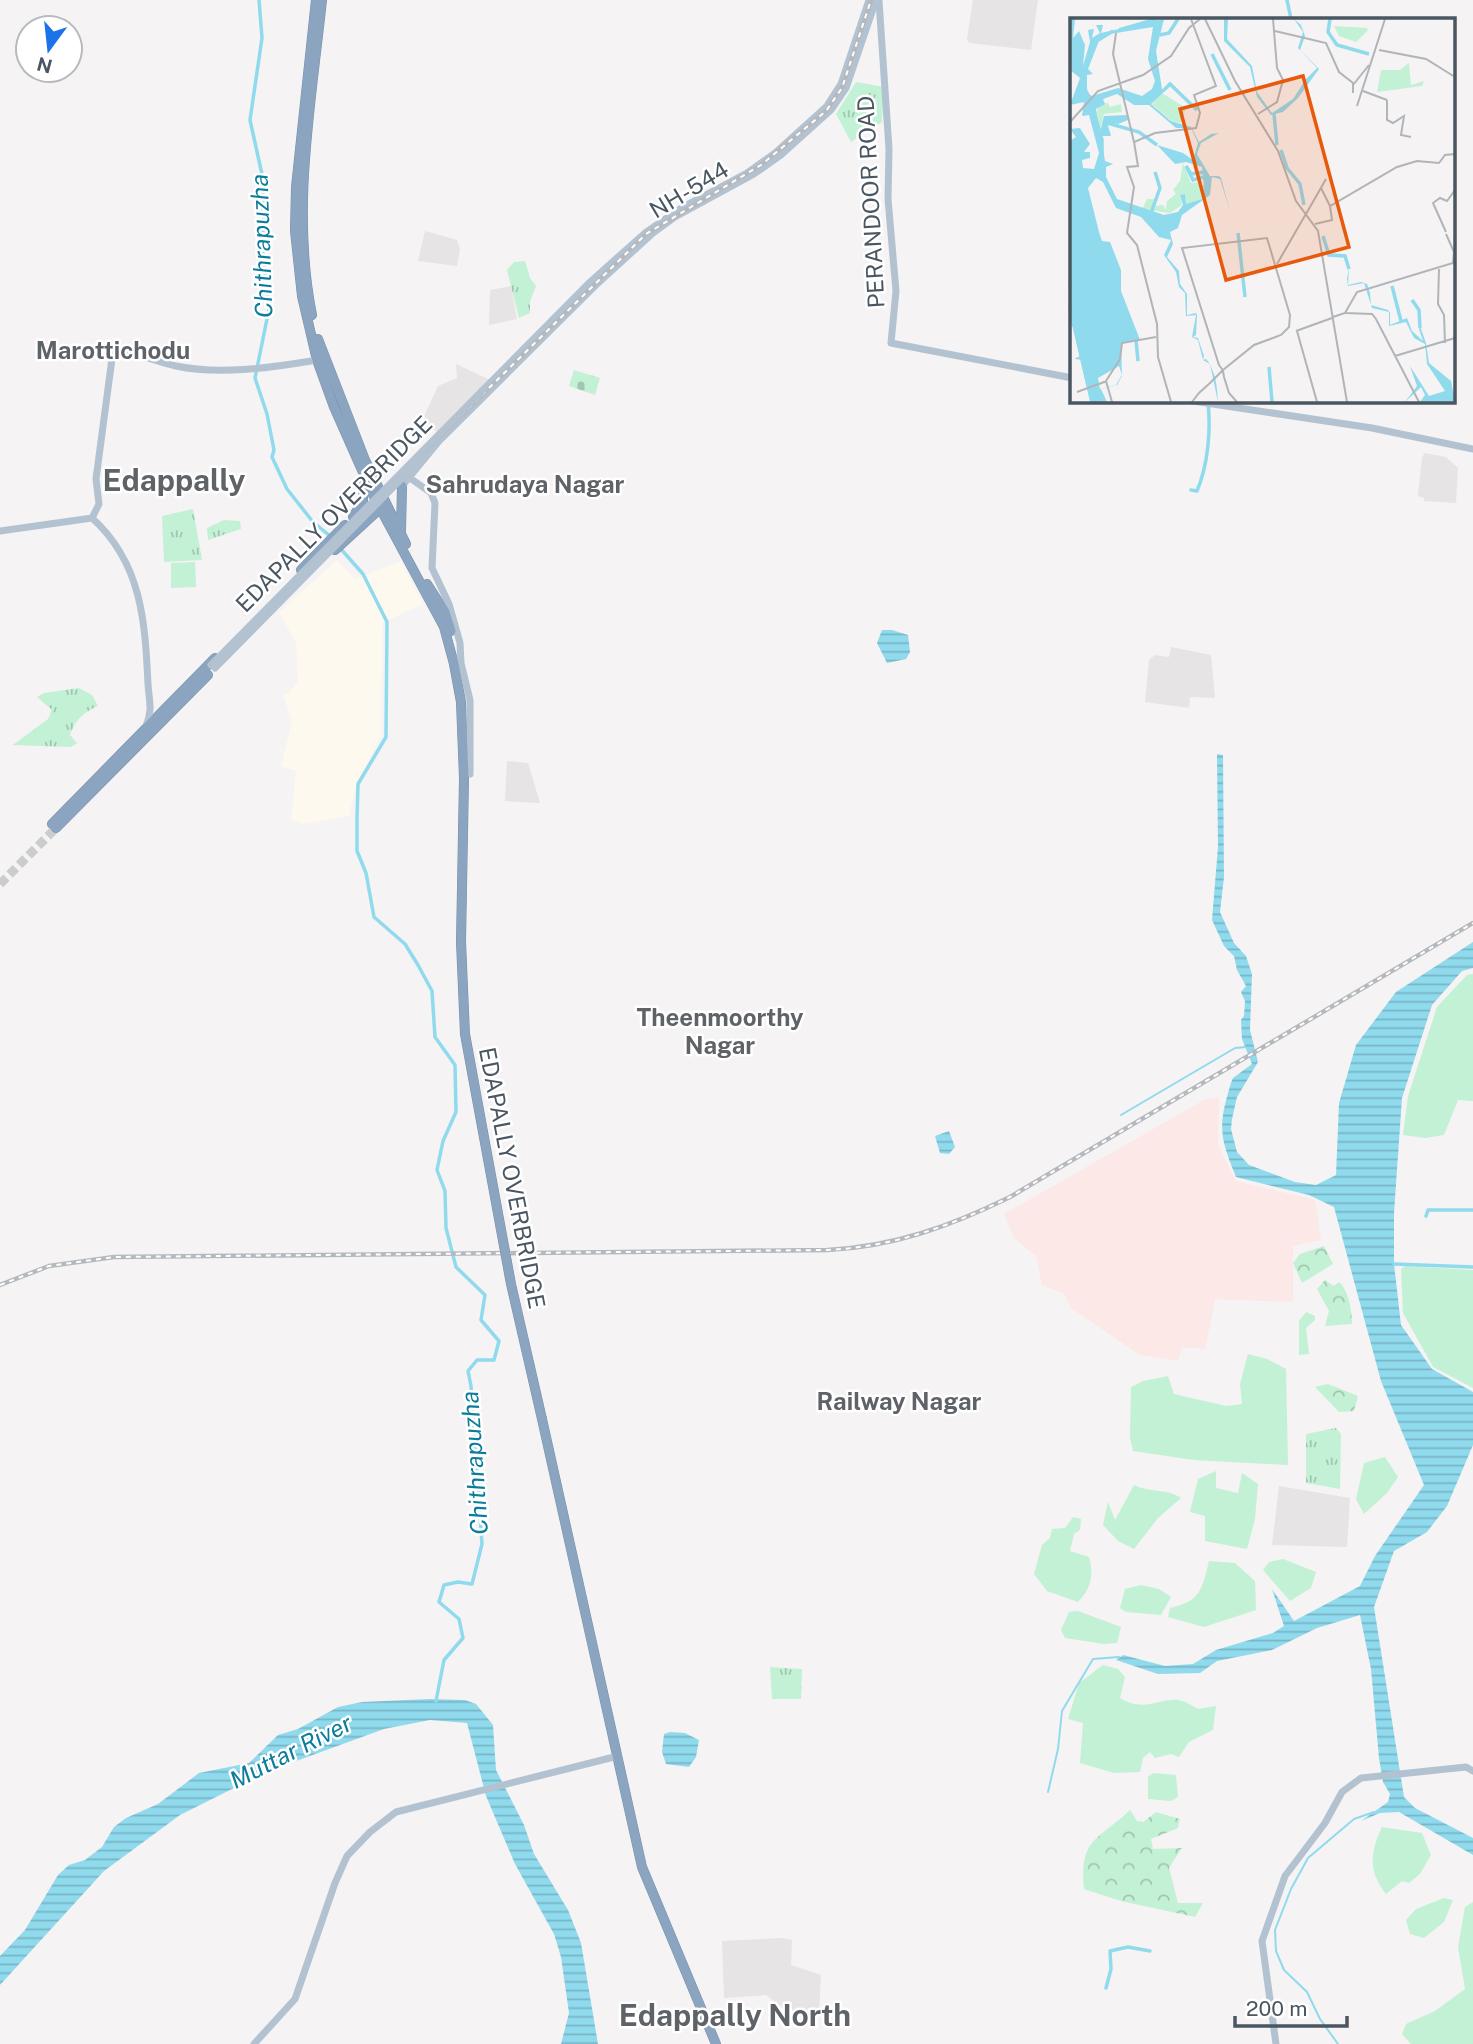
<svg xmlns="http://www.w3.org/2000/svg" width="1473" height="2044" viewBox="0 0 1473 2044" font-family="'Public Sans',sans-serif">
  <defs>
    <pattern id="forest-crowns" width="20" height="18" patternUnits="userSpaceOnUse" patternTransform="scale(1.75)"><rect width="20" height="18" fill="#c3f1d5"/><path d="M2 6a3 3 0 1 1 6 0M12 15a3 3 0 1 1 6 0" fill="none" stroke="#a0c6b0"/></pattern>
    <pattern id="cemetery-stones" width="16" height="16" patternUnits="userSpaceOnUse" patternTransform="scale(1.75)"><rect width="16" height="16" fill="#c3f1d5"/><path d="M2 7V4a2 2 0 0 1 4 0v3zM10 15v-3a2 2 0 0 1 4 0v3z" fill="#a0c6b0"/></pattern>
    <pattern id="park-tufts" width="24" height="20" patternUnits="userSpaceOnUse" patternTransform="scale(1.75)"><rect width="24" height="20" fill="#c3f1d5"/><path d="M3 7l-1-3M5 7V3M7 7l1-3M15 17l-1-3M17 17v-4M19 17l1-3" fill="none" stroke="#a0c6b0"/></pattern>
    <pattern id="water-rules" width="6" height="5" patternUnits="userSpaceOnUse" patternTransform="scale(1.75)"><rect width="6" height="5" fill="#90daee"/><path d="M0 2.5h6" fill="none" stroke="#78b4c4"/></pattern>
  </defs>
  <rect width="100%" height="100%" fill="#f5f3f3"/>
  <path fill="#fdf9ef" d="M 337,560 L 355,579 L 401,561 L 423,604 L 382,623 L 381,735 L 356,786 L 349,816 L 303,824 L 291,819 L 296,771 L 281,766 L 292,721 L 283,695 L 289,693 L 298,681 L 296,643 L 279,612 Z"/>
  <path fill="#e6e4e5" d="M 973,0 L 1038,0 L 1031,50 L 969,43 L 967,39 Z
    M 425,231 L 457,240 L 460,249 L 457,266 L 418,261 Z
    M 511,286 L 517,319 L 489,325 L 490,290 Z
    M 456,364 L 490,380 L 438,432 L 421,423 L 438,386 L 457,378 Z
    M 1425,453 L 1446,457 L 1458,468 L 1456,503 L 1424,501 L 1424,498 L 1418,496 L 1422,457 Z
    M 1171,647 L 1211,655 L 1215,698 L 1190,697 L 1189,708 L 1145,702 L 1149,660 L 1155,655 L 1169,657 Z
    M 507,761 L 528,763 L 540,803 L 505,801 Z
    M 1279,1486 L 1350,1498 L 1347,1547 L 1272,1545 Z
    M 782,1938 L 792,1940 L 791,1965 L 821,1975 L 819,2013 L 785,2010 L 766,1995 L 724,1998 L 722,1941 Z"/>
  <path fill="#fce8e6" d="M 1219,1097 L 1218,1145 L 1236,1181 L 1315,1200 L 1321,1240 L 1293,1246 L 1293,1302 L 1215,1299 L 1205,1349 L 1182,1347 L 1178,1361 L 1140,1355 L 1071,1308 L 1064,1293 L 1042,1285 L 1036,1256 L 1014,1238 L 1004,1214 L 1204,1100 Z"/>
  <path fill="#c3f1d5" d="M 195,562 L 196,587 L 171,588 L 171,563 Z
    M 1473,974 L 1473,1101 L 1458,1100 L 1444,1135 L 1425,1138 L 1403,1135 L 1408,1096 L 1437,1007 L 1467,975 Z
    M 1405,1266 L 1473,1270 L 1473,1388 L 1433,1367 L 1403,1313 L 1401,1269 Z
    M 1306,1312 L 1315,1316 L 1315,1320 L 1306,1328 L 1309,1354 L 1299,1355 L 1299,1321 Z
    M 1248,1354 L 1267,1359 L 1286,1369 L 1288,1465 L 1194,1460 L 1133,1451 L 1130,1437 L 1131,1387 L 1143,1381 L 1168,1376 L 1174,1394 L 1226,1406 L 1242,1404 L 1240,1384 Z
    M 1385,1457 L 1398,1477 L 1387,1493 L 1364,1514 L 1356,1499 L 1364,1463 Z
    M 1216,1471 L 1216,1488 L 1238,1493 L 1242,1473 L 1258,1484 L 1255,1519 L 1247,1549 L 1205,1541 L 1205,1516 L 1190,1512 L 1198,1479 Z
    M 1134,1485 C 1150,1493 1167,1488 1181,1498 L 1158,1518 L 1134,1549 L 1118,1541 L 1103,1525 L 1108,1502 L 1115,1520 Z
    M 1073,1517 L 1081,1519 L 1080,1530 L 1074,1534 L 1070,1551 L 1089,1557 C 1094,1575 1091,1589 1078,1602 L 1047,1591 L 1034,1574 L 1042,1545 L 1050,1538 L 1052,1529 L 1065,1528 Z
    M 1283,1559 L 1316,1572 L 1311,1588 L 1290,1601 L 1263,1570 L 1269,1562 Z
    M 1209,1561 L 1235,1563 L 1255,1581 L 1256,1610 L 1204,1627 L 1168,1617 L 1170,1608 C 1201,1601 1202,1589 1209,1561 Z
    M 1141,1585 L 1159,1589 L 1171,1597 L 1161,1615 L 1126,1612 L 1120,1608 L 1125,1589 Z
    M 1078,1611 L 1121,1627 L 1117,1643 L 1104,1644 L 1065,1638 L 1061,1630 L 1069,1612 Z
    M 1103,1665 L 1118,1669 L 1125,1677 L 1120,1698 C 1147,1715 1165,1693 1185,1702 C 1190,1704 1193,1707 1199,1709 L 1216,1706 L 1213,1730 L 1189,1742 L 1179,1757 L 1171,1754 L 1155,1758 L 1150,1752 L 1143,1758 L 1140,1772 L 1114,1773 L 1080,1763 L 1083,1723 L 1068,1719 L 1079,1683 Z
    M 1153,1773 L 1176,1775 L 1178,1797 L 1171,1801 L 1148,1799 L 1148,1777 Z
    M 1382,1827 L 1422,1833 L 1431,1855 L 1420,1874 L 1409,1883 L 1402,1881 L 1386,1894 C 1368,1871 1370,1853 1382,1827 Z
    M 1444,1898 L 1453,1900 L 1444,1922 L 1424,1938 L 1410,1934 L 1406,1920 L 1416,1909 Z
    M 1473,1902 L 1473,2044 L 1411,2044 L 1402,2034 L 1406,2024 L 1435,2011 L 1465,1989 L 1458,1947 L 1465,1907 Z"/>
  <path fill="url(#forest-crowns)" d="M 1324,1246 L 1333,1264 L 1302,1283 L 1293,1263 L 1300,1254 Z
    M 1325,1280 L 1334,1286 L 1339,1282 C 1349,1291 1352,1311 1352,1324 L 1325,1326 L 1329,1311 L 1317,1289 Z
    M 1328,1384 L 1358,1396 L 1354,1411 L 1339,1412 L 1315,1387 Z
    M 1130,1810 L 1137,1821 L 1143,1822 L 1156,1812 L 1180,1819 L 1178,1828 L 1151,1839 L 1153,1849 L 1182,1848 L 1169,1868 L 1178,1903 L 1203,1903 L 1195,1917 L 1121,1901 L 1084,1889 C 1079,1837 1099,1840 1130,1810 Z"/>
  <path fill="url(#cemetery-stones)" d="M 574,370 L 600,378 L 595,395 L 569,386 Z"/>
  <path fill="url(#park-tufts)" d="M 856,82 L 884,87 L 882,122 L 851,142 L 836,114 Z
    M 525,261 L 530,278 L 536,286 L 530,302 L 530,313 L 519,318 L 507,270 L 514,262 Z
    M 193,509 L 202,560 L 164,562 L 162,516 Z
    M 224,520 L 240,521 L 241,529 L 208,540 L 207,528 Z
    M 79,688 L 92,695 L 98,706 C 83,713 76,719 70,735 L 77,743 L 71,747 L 13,745 L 48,719 L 52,710 L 37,697 L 44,693 Z
    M 1336,1428 L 1341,1434 L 1340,1489 L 1306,1483 L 1306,1434 Z
    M 770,1667 L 802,1669 L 801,1699 L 772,1699 Z"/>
  <path fill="url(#water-rules)" d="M 882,630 L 892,630 L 908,635 L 910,652 L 906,659 L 887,663 L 877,643 Z
    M 1217,754 L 1223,755 L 1224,877 L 1220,912 L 1234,943 L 1246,956 L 1252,974 L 1250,1030 L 1258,1062 L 1237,1097 L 1232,1119 L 1231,1129 L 1237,1152 L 1249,1165 L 1295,1182 L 1316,1185 L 1336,1175 L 1339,1103 L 1356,1045 L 1396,992 L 1473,942 L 1473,968 L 1462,971 L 1432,1005 L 1402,1098 L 1394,1213 L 1394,1264 L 1401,1325 L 1432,1369 L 1473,1392 L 1473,1445 L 1447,1506 L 1427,1532 L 1394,1551 L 1374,1607 L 1404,1797 L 1415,1808 L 1473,1838 L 1473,1855 L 1399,1812 L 1380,1813 L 1361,1821 L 1388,1802 L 1390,1794 L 1383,1782 L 1379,1758 L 1371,1669 L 1360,1615 L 1317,1628 L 1272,1650 L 1217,1661 L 1200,1673 L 1158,1674 L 1116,1660 L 1123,1655 L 1165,1666 L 1193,1664 L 1216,1650 L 1273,1633 L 1284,1626 L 1272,1589 L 1294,1621 L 1360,1586 L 1375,1556 L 1424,1485 L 1381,1381 L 1334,1207 L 1309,1195 L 1236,1177 C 1219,1135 1218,1126 1231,1083 L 1233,1078 L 1252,1064 L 1242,1039 L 1241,1020 L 1244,1016 L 1245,1001 L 1241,992 L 1246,986 L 1237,970 L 1234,956 L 1224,946 L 1212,920 L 1218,847 Z
    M 949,1131 L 955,1147 L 949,1154 L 940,1153 L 935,1136 Z
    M 430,1699 L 465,1700 L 476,1704 L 493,1725 L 496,1770 L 524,1825 L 534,1854 L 568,1910 L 581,1943 L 598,2044 L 561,2044 L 569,2013 L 561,1957 L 554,1934 L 515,1864 L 486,1796 L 467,1723 L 430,1720 L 384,1729 L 266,1772 L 180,1815 L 104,1871 L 0,1985 L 0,1956 L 25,1930 L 58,1875 L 69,1865 L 85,1860 L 102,1847 L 114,1827 L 126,1818 L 158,1804 L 199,1773 L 249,1763 L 278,1735 L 298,1729 L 338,1707 L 362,1702 Z
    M 670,1732 L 685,1733 L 699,1740 L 696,1757 L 689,1767 L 666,1764 L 662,1752 L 664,1734 Z"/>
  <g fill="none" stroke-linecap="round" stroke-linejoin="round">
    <path stroke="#90daee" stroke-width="2" d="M 1121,1115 L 1235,1048 L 1246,1047
      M 1048,1792 L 1058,1749 L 1062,1711 L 1093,1659 L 1119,1657
      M 1338,2044 L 1320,2019 L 1307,1992 L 1284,1970 L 1276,1951 L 1275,1930 L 1291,1889 L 1308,1858 L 1354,1819 L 1374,1812"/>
    <path stroke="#90daee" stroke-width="3.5" d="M 259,0 L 262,38 L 250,120 L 263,179 L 263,256 L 269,309 L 255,378 L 267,414 L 274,450 L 272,457 L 287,489 L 313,522 L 330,536
      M 1287,0 L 1291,19
      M 1191,490 L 1197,491 C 1208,465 1211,430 1208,402
      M 340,548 L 363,574 L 387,622 L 386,737 L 358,784 L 357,818 L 357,851 L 366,873 L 374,917 L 405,944 L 418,965 L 432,991 L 435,1037 L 455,1065 L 456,1112 L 443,1141 L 437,1170 L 445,1191 L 446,1228 L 456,1267 L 485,1295 L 481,1320 L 499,1341 L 494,1360 L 477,1360 L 468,1371 L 471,1386 L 482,1544 L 472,1584 L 458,1582 L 444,1585 L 439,1602 L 459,1619 L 463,1638 L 444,1660 L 436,1701
      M 1426,1216 L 1428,1210 L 1473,1210
      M 1394,1264 L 1473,1267
      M 1106,1988 L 1111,1969 L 1110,1951 L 1128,1947 L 1150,1951"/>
    <path stroke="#caccce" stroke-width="9" stroke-dasharray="9 4.5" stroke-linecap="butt" d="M 0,884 L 56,828"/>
    <defs>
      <path id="highway" d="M 316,0 L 296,187 L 295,231 L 302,296 L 317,360 L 334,407 L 373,495 L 444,627 L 454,664 L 461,702 L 464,778 L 461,942
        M 312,315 C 291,210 311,105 322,0
        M 318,339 L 365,460 L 406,544
        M 353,517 L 363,501 L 363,480
        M 401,531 L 402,486
        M 335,550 L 384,505
        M 301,570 L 345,525
        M 427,584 L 445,612 L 451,631
        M 52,824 L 215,658
        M 56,828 L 208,675
        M 542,1419 L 642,1867 L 716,2044"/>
    </defs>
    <use href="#highway" stroke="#7690ad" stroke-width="10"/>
    <path stroke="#b3c2d1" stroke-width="7" d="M 879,1 L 889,149 L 888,199 L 896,291 L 891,343 L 1072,378
      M 481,392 L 590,282 L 645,233 L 683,207 L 747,173 L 775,153 L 827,106 L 841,84 L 869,0
      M 1193,401 L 1372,428 L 1473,449
      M 410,478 L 431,493 L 435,503 L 432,568 L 449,604 L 460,643 L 461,663 L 470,700 L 470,774 L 464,772
      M 402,486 L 439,441 L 596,285 L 653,233 L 675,217 L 754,174 L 781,155 L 831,110 L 846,88 L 876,0
      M 92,518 L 99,504 L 96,479 L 113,351 C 135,352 154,361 176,366 C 218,375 269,368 311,361
      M 0,531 L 92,518 C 142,563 145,622 148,684 C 149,701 153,709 146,726
      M 254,2044 L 295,1999 L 335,1883 L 347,1856 L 370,1832 L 396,1812 L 618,1756
      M 1276,2044 L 1262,1941 L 1285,1876 L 1325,1823 L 1342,1792 L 1361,1778 L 1466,1767 L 1473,1771"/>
    <use href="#highway" stroke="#8ba5c1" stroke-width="9"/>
    <defs>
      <path id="rail" d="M 339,535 L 646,234 L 761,165 L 826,111 L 842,88 L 871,0
        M 0,1285 L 49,1266 L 114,1257 L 827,1250 C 893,1247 951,1226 1010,1197 L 1473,923"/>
    </defs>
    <use href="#rail" stroke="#b5b8bd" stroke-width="4.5"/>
    <use href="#rail" stroke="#fff" stroke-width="2" stroke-dasharray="5" stroke-linecap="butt"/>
    <defs>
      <path id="highway-bridge" d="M 461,942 L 465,1034 L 511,1284 L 542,1419"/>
    </defs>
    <use href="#highway-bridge" stroke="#7690ad" stroke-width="10" stroke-linecap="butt"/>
    <path stroke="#b3c2d1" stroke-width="7" d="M 211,665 L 484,389
      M 215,668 L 420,460"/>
    <use href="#highway-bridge" stroke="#8ba5c1" stroke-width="9"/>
  </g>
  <g text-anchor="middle" stroke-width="5" stroke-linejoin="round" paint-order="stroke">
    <g font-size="23" fill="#4a5661" stroke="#fff">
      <text transform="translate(689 190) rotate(-31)" y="8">NH-544</text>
      <text transform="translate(871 202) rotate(-93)" y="8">PERANDOOR ROAD</text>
      <text transform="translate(334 514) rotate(-45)" y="8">EDAPALLY OVERBRIDGE</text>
      <text transform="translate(512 1178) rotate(79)" y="8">EDAPALLY OVERBRIDGE</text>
    </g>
    <g font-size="24" font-style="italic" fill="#0c7c9b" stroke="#fff">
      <text transform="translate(262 246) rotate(-92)" y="8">Chithrapuzha</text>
      <text transform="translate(475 1463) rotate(-94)" y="8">Chithrapuzha</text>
      <text transform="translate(291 1752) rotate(-27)" y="8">Muttar River</text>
    </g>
    <g font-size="24" font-weight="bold" fill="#5f6368" stroke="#fff">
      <text x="113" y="359">Marottichodu</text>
      <text x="525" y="493">Sahrudaya Nagar</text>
      <text x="720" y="1026">Theenmoorthy<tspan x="720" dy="28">Nagar</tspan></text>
      <text x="899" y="1410">Railway Nagar</text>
    </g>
    <g font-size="30" font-weight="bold" fill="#5f6368" stroke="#fff">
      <text x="174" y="491">Edappally</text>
      <text x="735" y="2026">Edappally North</text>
    </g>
  </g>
  <g transform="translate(1070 18)">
    <rect width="385" height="385" fill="#f5f3f3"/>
    <path d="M 92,75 L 116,90 L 111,105 L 102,103 L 82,86 ZM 38,85 L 40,89 L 51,86 L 52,94 L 34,96 L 30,114 L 27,94 L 30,86 ZM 113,145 L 121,165 L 129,164 L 130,170 L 136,165 L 135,180 L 116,186 L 115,176 L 110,177 L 112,187 L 100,195 L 72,191 L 77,181 L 85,181 L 85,188 L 93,187 L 96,192 L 97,183 L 106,176 L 103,172 L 110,163 Z" fill="#c3f1d5"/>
    <path d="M 264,8 L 297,10 L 298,12 L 286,24 L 269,18 ZM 339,45 L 341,67 L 354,63 L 352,68 L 307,74 L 311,52 L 330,52 Z" fill="#c3f1d5"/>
    <path d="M 0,1 L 5,1 L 3,20 L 9,13 L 15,27 L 13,48 L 20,24 L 18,12 L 24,11 L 22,20 L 30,15 L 26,7 L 33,7 L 31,15 L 94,1 L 86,33 L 92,71 L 96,72 L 81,86 L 101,103 L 121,109 L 129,124 L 141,116 L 149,115 L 131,125 L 127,136 L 140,158 L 149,158 L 151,160 L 160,193 L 150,161 L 142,159 L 140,177 L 112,197 L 108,210 L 100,214 L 103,226 L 97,239 L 109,253 L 110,266 L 117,276 L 117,297 L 126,295 L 127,297 L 126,317 L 123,319 L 128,320 L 134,338 L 133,342 L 136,341 L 140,346 L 145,359 L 147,371 L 148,384 L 140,346 L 133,342 L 128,322 L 122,319 L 126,297 L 116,298 L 115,275 L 109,269 L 106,254 L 94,237 L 101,222 L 89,219 L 71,199 L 46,190 L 33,164 L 26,160 L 18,170 L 29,214 L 32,223 L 40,224 L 51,252 L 51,273 L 70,322 L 51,325 L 52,358 L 47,367 L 31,371 L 37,384 L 20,384 L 0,298 L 0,123 L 6,119 L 0,111 L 10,110 L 20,126 L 14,134 L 20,134 L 20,140 L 12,142 L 13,150 L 24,151 L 29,135 L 19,97 L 12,98 L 14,84 L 0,87 L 10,60 L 0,52 ZM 83,9 L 78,41 L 85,63 L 82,71 L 72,78 L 48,70 L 22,78 L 17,75 L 17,57 L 23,56 L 18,51 L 29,23 L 40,16 ZM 47,76 L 64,87 L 79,87 L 106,110 L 121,110 L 128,125 L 123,142 L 113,135 L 87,127 L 105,146 L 116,144 L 132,149 L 135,180 L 116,186 L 115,176 L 110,177 L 113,187 L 108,194 L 94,197 L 47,181 L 36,159 L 36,149 L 43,146 L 35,143 L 31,118 L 41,118 L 37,104 L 48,106 L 58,102 L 57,97 L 34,98 L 30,115 L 26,91 L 35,86 L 33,81 ZM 49,348 L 52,357 L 46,367 L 30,371 L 28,360 ZM 154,1 L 158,1 L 157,21 L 182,48 L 187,74 L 202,95 L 223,81 L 236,61 L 247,50 L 228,30 L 233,14 L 224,1 L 231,7 L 235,18 L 230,32 L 249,51 L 228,80 L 213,94 L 201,97 L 187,79 L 180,49 L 154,23 ZM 279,248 L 278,267 L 291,264 L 297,266 L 300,275 L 301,287 L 318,292 L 320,295 L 320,307 L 337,300 L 342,313 L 353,323 L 349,311 L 350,308 L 356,325 L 359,345 L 381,363 L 385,384 L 350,384 L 355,377 L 351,369 L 335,384 L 347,368 L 340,348 L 359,378 L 375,373 L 357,346 L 355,326 L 344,320 L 336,304 L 319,308 L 319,294 L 302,290 L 294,265 L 278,268 L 277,261 Z" fill="#90daee" fill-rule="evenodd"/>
    <path fill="none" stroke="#90daee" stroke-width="3.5" d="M 260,1 L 258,14 L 267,27 L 299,36M 49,12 L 87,1M 90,17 L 99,15 L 108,1M 142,36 L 160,72M 94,72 L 100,66 L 127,92M 19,79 L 12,65 L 22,26 L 43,13M 204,96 L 207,127M 34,104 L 69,114 L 87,127M 211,132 L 217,150 L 230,166 L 234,187M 133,159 L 123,162 L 116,148 L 121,156 L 134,154M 0,162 L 20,160 L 32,146 L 32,122 L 22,87M 81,195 L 90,170 L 85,154M 168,215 L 175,279M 253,218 L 259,237 L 275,238 L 279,251M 0,264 L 8,304 L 2,307 L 8,307 L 16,337 L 10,340 L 22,342 L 18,344 L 23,365M 322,268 L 331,303M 342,282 L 349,292 L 350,310M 0,287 L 18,366M 66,322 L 68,343M 199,349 L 202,384"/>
    <path fill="none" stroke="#b1b4b9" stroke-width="2" d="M 135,1 L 165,63 L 208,133 L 226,183 L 248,213 L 277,384M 205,13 L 256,25 L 269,54 L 283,65 L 283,75M 46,15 L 43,36 L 64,124M 309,32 L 356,41 L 385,59M 283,67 L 299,47M 293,73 L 317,82M 317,82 L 317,102 L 323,105 L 334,98 L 331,117 L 341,119M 287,88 L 315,1M 188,96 L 207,84 L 213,62 L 207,50 L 203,1M 0,104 L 28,73 L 73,57 L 101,38 L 119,10 L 130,1M 251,170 L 260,188 L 327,149 L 347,143 L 369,145 L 375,137 L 385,136M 236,196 L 256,161M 245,206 L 262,202 L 260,188M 376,214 L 363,185 L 370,180 L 377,183 L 385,172 L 385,138M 207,246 L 237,194M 369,251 L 368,286 L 374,297 L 375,325M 275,295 L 302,296 L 306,301 L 349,384M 263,299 L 275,295 L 287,274 L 383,245 L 384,234 L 376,216M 226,313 L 262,300M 227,313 L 247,384M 325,338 L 385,320M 36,363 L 50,341 L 52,325 L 86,319M 36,363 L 42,384M 7,374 L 37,363M 101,384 L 88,339 L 87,306 L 67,227 L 57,215 L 64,169 L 57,149 L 68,148 L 64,124 L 85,115 L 126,110 L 130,95 L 124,77 L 146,68 L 121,1M 122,384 L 129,375 L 140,365 L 152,353 L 152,352 L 153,352 L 184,327 L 211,317 L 219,309 L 220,297 L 197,220 L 112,230 L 149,347 L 152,351 L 152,352 L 153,353 L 154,359 L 159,375 L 167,384"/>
    <path fill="#e8590c" fill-opacity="0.15" stroke="#e8590c" stroke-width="3.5" d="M 233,58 L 279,229 L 156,262 L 110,91 Z"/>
    <rect width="385" height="385" fill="none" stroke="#4a5661" stroke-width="3.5"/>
  </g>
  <g transform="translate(49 49) rotate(195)"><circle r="33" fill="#ffffff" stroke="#b7bbc0" stroke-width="2"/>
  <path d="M0-5L12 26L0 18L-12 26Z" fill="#1a73e8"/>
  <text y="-10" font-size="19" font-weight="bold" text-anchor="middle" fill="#4a5661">N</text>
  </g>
  <path d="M1235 2016v10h112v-10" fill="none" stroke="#4a5661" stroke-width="3.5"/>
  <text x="1246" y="2016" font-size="21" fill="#4a5661" stroke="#ffffff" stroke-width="5" paint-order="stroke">200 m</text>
</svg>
